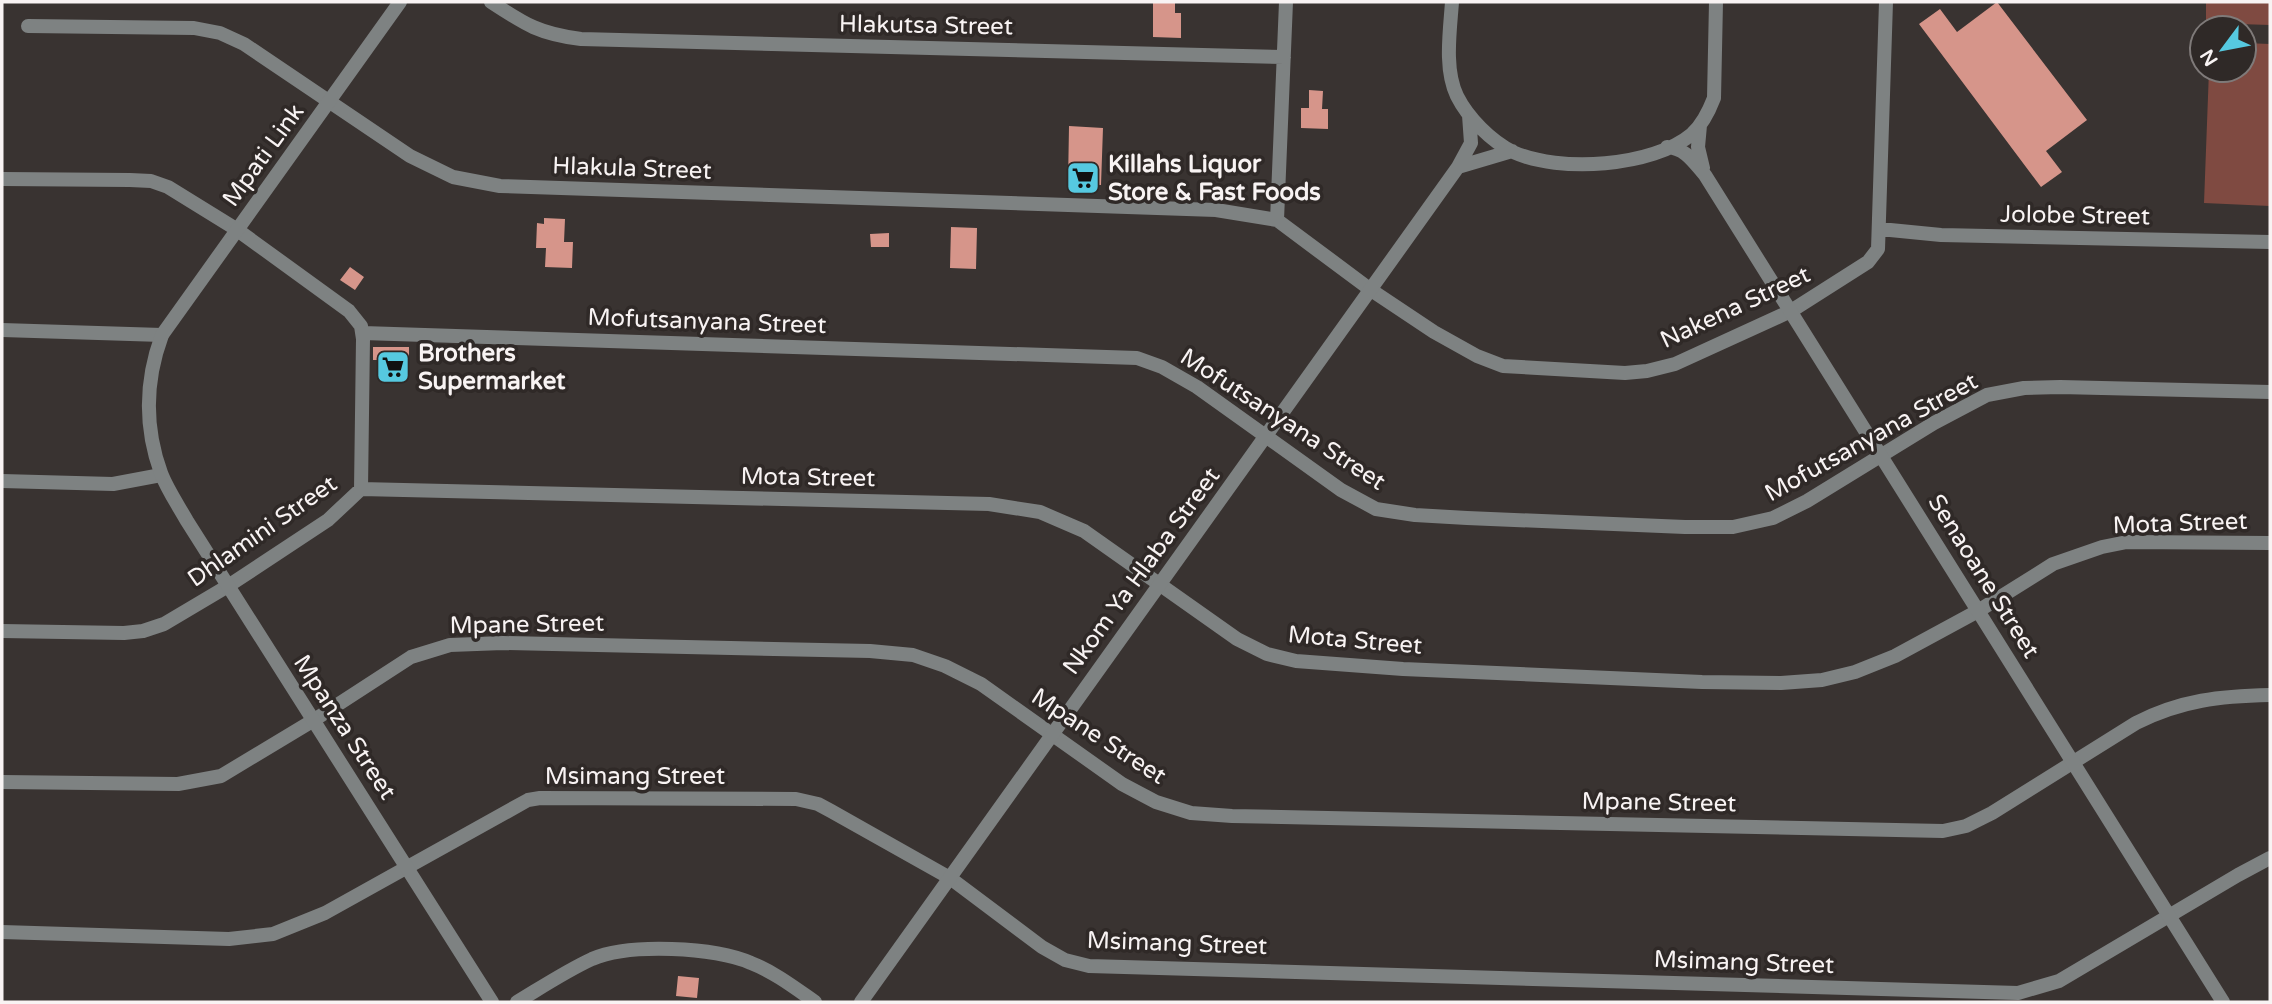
<svg xmlns="http://www.w3.org/2000/svg" width="2272" height="1004" viewBox="0 0 2272 1004" font-family="'Varela Round',sans-serif">
  <rect width="100%" height="100%" fill="#393331"/>
  <path fill="#7f4a41" d="M 2206,2 L 2270,2 L 2270,25 L 2206,23 Z
    M 2244,43 L 2270,44 L 2270,206 L 2204,203 L 2209,70 L 2244,70 Z"/>
  <path fill="#d6958a" d="M 1153,2 L 1175,2 L 1175,13 L 1181,13 L 1181,38 L 1153,37 Z
    M 1997,2 L 2087,120 L 2046,151 L 2062,172 L 2041,187 L 1919,24 L 1940,9 L 1957,32 Z
    M 1309,90 L 1323,91 L 1322,109 L 1328,109 L 1328,129 L 1301,128 L 1301,108 L 1309,108 Z
    M 1069,126 L 1103,128 L 1101,185 L 1068,184 Z
    M 544,218 L 565,219 L 564,242 L 573,242 L 572,268 L 545,267 L 546,248 L 536,248 L 537,223 L 544,224 Z
    M 951,227 L 977,228 L 976,269 L 950,268 Z
    M 889,233 L 889,247 L 871,247 L 870,234 Z
    M 350,267 L 364,277 L 355,290 L 340,280 Z
    M 373,347 L 409,347 L 409,374 L 378,374 L 378,360 L 373,360 Z
    M 678,976 L 699,978 L 697,998 L 676,996 Z"/>
  <g fill="none" stroke-linecap="round" stroke-linejoin="round">
    <path stroke="#7e8282" stroke-width="14" d="M 491,2 C 526,25 540,34 581,39 L 1284,57
      M 28,26 L 194,28 L 220,33 L 244,44 L 410,156 L 453,177 L 500,186 L 1216,210 L 1277,220 L 1371,290 L 1434,332 L 1477,356 L 1503,366 L 1625,373 L 1647,371 L 1675,364 L 1791,311 L 1868,262 L 1878,249 L 1886,2
      M 2,179 L 130,180 L 151,181 L 168,187 L 236,229 L 349,311 L 361,326 L 363,339 L 361,489 L 328,520 L 228,586 L 164,624 L 143,631 L 124,633 L 2,631
      M 1277,220 L 1286,2
      M 1880,229 L 1941,235 L 2270,242
      M 2,330 L 162,335
      M 363,333 L 1137,358 L 1162,367 L 1197,387 L 1341,490 L 1376,509 L 1415,515 L 1467,518 L 1685,527 L 1733,527 L 1773,518 L 1807,501 L 1934,423 L 1987,395 L 2024,388 L 2060,387 L 2270,392
      M 2,481 L 113,484 L 161,475
      M 361,489 L 989,504 L 1040,512 L 1084,531 L 1237,639 L 1267,654 L 1296,661 L 1403,669 L 1702,682 L 1781,683 L 1822,680 L 1855,672 L 1895,656 L 1978,611 L 2053,564 L 2102,547 L 2127,542 L 2270,543
      M 2,782 L 178,784 L 221,776 L 314,720 L 411,657 L 450,645 L 503,643 L 870,651 L 913,655 L 945,666 L 981,684 L 1122,784 L 1156,802 L 1191,813 L 1232,816 L 1943,831 L 1966,826 L 1992,813 L 2136,723 C 2181,700 2221,696 2270,695
      M 2,932 L 229,939 L 273,934 L 325,913 L 528,800 L 540,798 L 796,799 L 818,804 L 831,811 L 950,878 L 1042,947 L 1065,960 L 1089,966 L 2018,993 L 2059,981 L 2238,875 L 2270,858
      M 517,1002 C 542,987 566,971 592,959 C 629,943 715,947 751,963 C 774,972 795,988 815,1002"/>
    <path stroke="#7e8282" stroke-width="14" d="M 400,2 L 162,335 C 145,381 144,426 161,473 C 167,489 178,505 187,521 L 492,1002
      M 1452,2 C 1450,31 1444,69 1457,96 C 1468,118 1491,141 1513,152 C 1559,173 1653,167 1692,134 C 1703,124 1709,111 1714,98 L 1716,2
      M 1700,125 L 1698,147 L 1703,168
      M 1667,147 C 1685,148 1693,161 1705,175 L 2223,1002
      M 1458,167 L 1512,151
      M 861,1002 L 1458,167 L 1471,143 L 1469,115"/>
  </g>
  <defs>
    <symbol id="supermarket-square" viewBox="-11 -11 22 22"><rect x="-9" y="-9" width="18" height="18" rx="4" fill="#56c9e0" stroke="#2f2927"/><path d="M-6-5.5h2.5l.6 2H6L4.5 2H-2.5L-4.4-4H-6ZM-1.5 3.2a1.3 1.3 0 1 0 .1 0ZM3 3.2a1.3 1.3 0 1 0 .1 0Z" fill="#111"/></symbol>
  </defs>
  <g fill-rule="evenodd">
    <use href="#supermarket-square" x="1064" y="159" width="38" height="38"/>
    <use href="#supermarket-square" x="374" y="348" width="38" height="38"/>
  </g>
  <g text-anchor="middle" stroke-width="7" stroke-linejoin="round" paint-order="stroke">
    <g font-size="24" fill="#f8f3f3" stroke="#2f2927">
      <text transform="translate(926 25) rotate(1)" y="8">Hlakutsa Street</text>
      <text transform="translate(263 155) rotate(-54)" y="8">Mpati Link</text>
      <text transform="translate(632 168) rotate(2)" y="8">Hlakula Street</text>
      <text transform="translate(2075 215) rotate(1)" y="8">Jolobe Street</text>
      <text transform="translate(1735 307) rotate(-25)" y="8">Nakena Street</text>
      <text transform="translate(707 321) rotate(2)" y="8">Mofutsanyana Street</text>
      <text transform="translate(1283 419) rotate(33)" y="8">Mofutsanyana Street</text>
      <text transform="translate(1871 437) rotate(-29)" y="8">Mofutsanyana Street</text>
      <text transform="translate(808 477) rotate(1)" y="8">Mota Street</text>
      <text transform="translate(2180 523) rotate(-2)" y="8">Mota Street</text>
      <text transform="translate(262 531) rotate(-35)" y="8">Dhlamini Street</text>
      <text transform="translate(1141 571) rotate(-54)" y="8">Nkom Ya Hlaba Street</text>
      <text transform="translate(1984 576) rotate(58)" y="8">Senaoane Street</text>
      <text transform="translate(527 624) rotate(-1)" y="8">Mpane Street</text>
      <text transform="translate(1355 640) rotate(5)" y="8">Mota Street</text>
      <text transform="translate(345 727) rotate(57)" y="8">Mpanza Street</text>
      <text transform="translate(1099 736) rotate(33)" y="8">Mpane Street</text>
      <text x="635" y="784">Msimang Street</text>
      <text transform="translate(1659 802) rotate(1)" y="8">Mpane Street</text>
      <text transform="translate(1177 943) rotate(2)" y="8">Msimang Street</text>
      <text transform="translate(1744 962) rotate(2)" y="8">Msimang Street</text>
    </g>
    <g font-size="24" font-weight="bold" fill="#f8f3f3" stroke="#2f2927" text-anchor="start">
      <text x="1108" y="172">Killahs Liquor<tspan x="1108" dy="28">Store &amp; Fast Foods</tspan></text>
      <text x="418" y="361">Brothers<tspan x="418" dy="28">Supermarket</tspan></text>
    </g>
  </g>
  <rect width="2272" height="1004" fill="none" stroke="#f8f3f3" stroke-width="7"/>
  <g transform="translate(2223 49) rotate(238)"><circle r="33" fill="#2f2927" stroke="#7f7a79" stroke-width="2"/>
  <path d="M0-5L12 26L0 18L-12 26Z" fill="#56c9e0"/>
  <text y="-10" font-size="19" font-weight="bold" text-anchor="middle" fill="#f8f3f3">N</text>
  </g>
</svg>
